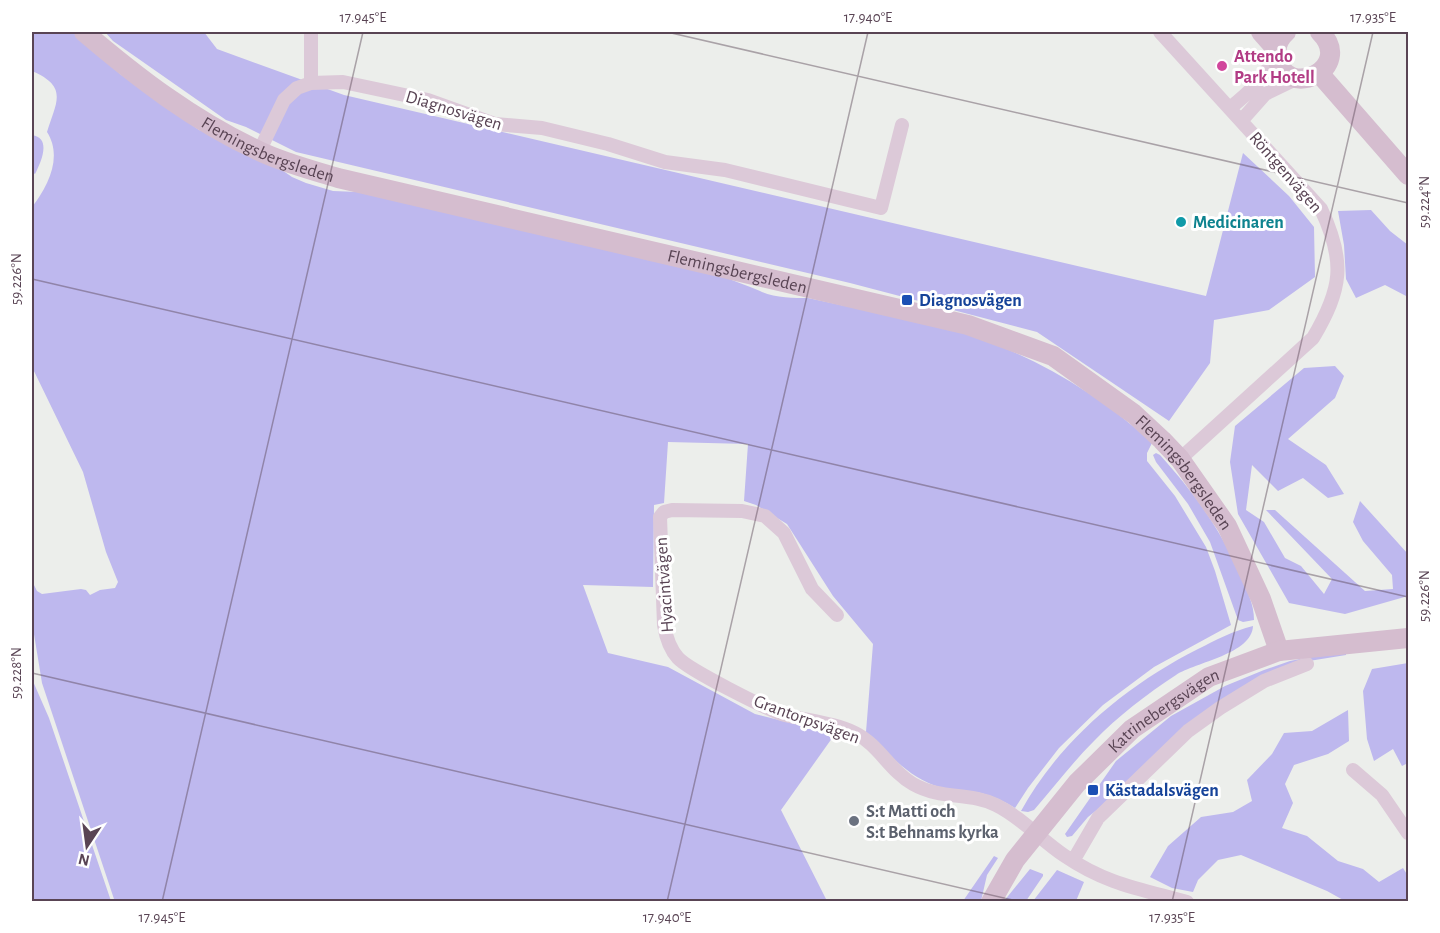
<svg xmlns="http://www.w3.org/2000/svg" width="1440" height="933" viewBox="0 0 1440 933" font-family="'Alegreya Sans',sans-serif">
  <rect width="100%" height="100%" fill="#eceeeb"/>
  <path fill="#beb8ee" d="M 32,32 L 73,32 L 120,74 L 199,130 L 239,140 L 292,177 L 306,183 L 333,191 L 358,192 L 719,276 C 734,280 747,286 760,291 C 774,298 794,298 808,298 C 839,305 871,311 902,318 C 920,322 938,324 956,330 C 1028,353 1096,391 1152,443 L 1147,453 L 1147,461 L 1175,496 L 1206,547 L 1215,571 L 1231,625 L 1154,667 L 1103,705 L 1059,748 L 1028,788 L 1015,808 C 1004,801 993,796 981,793 C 967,791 952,792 939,787 C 909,778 888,753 866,732 L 873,644 L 833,596 L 787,524 L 756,505 L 744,501 L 748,444 L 668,442 L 664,503 L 654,505 L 653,587 L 583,585 L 608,653 L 668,667 L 755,714 L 835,734 L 781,810 L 827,901 L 115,902 L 42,683 L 32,622 L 32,581 L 37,591 L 42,594 L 81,589 L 86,590 L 90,595 L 100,590 L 115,588 L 118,582 L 106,552 L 83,472 L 32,367 L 32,207 C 48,186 63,157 47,132 C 56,102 69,87 32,71 Z
    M 105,32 L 204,32 L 217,49 L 344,95 L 1206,296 L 1243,153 L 1289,196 L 1314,227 L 1315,277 L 1269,310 L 1214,320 L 1210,363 L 1169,421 L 1037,332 L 850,283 L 296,152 L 246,127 L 226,120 L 113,41 Z
    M 32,135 C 52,138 41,162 35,174 L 32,172 Z
    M 1371,210 L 1390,231 L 1408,245 L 1408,297 L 1385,285 L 1356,298 L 1346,279 L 1344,245 L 1338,211 Z
    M 1335,366 L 1344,376 L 1335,398 L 1288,439 L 1326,465 L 1344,494 L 1328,498 L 1303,478 L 1278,491 L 1252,465 L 1246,510 L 1264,522 L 1285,558 L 1301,566 L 1324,594 L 1332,579 L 1266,510 L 1275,510 L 1365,591 L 1393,589 L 1392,575 L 1363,541 L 1353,522 L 1360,501 L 1408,554 L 1408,596 L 1345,614 L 1289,603 L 1238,514 L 1230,462 L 1235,426 L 1304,368 Z
    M 1156,453 L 1160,455 C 1195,494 1219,527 1241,576 C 1247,591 1254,604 1254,620 L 1243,622 L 1238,620 L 1210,542 L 1188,504 L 1156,462 L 1153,455 Z
    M 1253,626 C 1252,654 1196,662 1176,675 C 1147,694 1118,716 1094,741 C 1072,763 1054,787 1034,810 L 1028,812 L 1021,811 C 1060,740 1127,685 1198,649 C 1216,640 1233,631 1253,626 Z
    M 1330,653 L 1346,653 L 1346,655 L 1309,661 L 1267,675 L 1088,817 L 1072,836 L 1067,837 L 1065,834 L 1116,761 L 1171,716 L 1225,686 L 1264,670 L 1290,661 Z
    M 1408,663 L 1408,763 L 1402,766 L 1393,749 L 1374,761 L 1367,739 L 1363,691 L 1372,669 Z
    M 32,679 L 49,718 L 111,901 L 32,901 Z
    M 1348,710 L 1349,741 L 1328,754 L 1294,765 L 1285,784 L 1293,803 L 1282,828 L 1307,836 L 1338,861 L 1363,869 L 1379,882 L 1403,868 L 1408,876 L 1408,901 L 1345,901 L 1327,891 L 1241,855 L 1218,860 L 1198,880 L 1193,892 L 1172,888 L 1150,877 L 1168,846 L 1201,817 L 1233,812 L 1252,801 L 1247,780 L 1272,754 L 1284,733 L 1312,731 Z
    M 994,856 L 998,858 L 987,875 L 981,901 L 963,901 Z
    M 1030,869 L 1043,874 L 1043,876 L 1026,901 L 1004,901 Z
    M 1057,870 L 1084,882 L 1076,901 L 1033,901 Z"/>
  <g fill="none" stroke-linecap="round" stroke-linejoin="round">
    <path stroke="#dcc9d8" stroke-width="14" d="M 311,32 L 311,83
      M 1160,32 L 1321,209 C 1346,262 1342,289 1313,338 L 1180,459
      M 1230,108 C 1251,91 1264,79 1276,54
      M 1241,121 L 1265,94 L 1298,78
      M 259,152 L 284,100 L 297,88 L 311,83 L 343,82 L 428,100 L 495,124 L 542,128 L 608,144 L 665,162 L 725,170 L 881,208 L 902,125
      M 837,615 L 812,589 L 784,533 L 765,516 L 742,511 L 672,510 L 664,512 L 660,517 L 664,625 C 666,637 669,648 678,658 C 689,670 768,710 785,715 C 809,721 834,723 855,733 C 879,745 890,771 913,784 C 941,800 970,792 996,805 C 1021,817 1041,840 1065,856 C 1106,884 1140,889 1187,902
      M 1353,770 L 1382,795 L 1408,833
      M 1073,861 L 1098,818 L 1188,731 L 1220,708 L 1264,681 L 1307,664"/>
    <g stroke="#d5bdcf" stroke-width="20">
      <path id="s1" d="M 84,32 C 138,78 194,121 259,151 C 284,163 312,170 338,178 L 968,325 L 1053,356 L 1134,414 L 1162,440 L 1180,459 L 1227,526 L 1261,599 L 1279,651"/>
      <path d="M 1261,32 L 1276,49"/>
      <path d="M 1286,32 C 1279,38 1275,47 1277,57 C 1285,102 1356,68 1320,32"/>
      <path d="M 1319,73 L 1408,175"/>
      <path id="s2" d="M 991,902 L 1015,860 L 1077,783 L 1132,729 L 1209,677 L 1279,651 L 1408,638"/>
    </g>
  </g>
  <path fill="none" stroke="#594454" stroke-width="1.5" stroke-opacity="0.45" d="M 667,32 L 1408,203M 32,279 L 1408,597M 32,673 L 1021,902M 162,902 L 363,32M 667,902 L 868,32M 1172,902 L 1373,32"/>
  <circle fill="#d1479c" stroke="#fff" stroke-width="2" cx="1222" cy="66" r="6"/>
  <circle fill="#0f9aa8" stroke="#fff" stroke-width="2" cx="1181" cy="222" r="6"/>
  <g fill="#1a4fb4" stroke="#fff" stroke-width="2">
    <rect x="901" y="294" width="12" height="12" rx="3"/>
    <rect x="1087" y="784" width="12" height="12" rx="3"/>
  </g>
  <circle fill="#6b7280" stroke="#fff" stroke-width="2" cx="854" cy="821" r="6"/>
  <g text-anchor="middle" stroke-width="6" stroke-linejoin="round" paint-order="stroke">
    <g font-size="18" font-weight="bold" fill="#b23c85" stroke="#fff" text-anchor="start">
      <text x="1234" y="62">Attendo<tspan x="1234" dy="21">Park Hotell</tspan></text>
    </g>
    <g font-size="18" fill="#594454" stroke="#fff">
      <text transform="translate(454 110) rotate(17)" y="6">Diagnosvägen</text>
      <text dy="6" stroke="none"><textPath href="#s1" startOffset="220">Flemingsbergsleden</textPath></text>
      <text transform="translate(1286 172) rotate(49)" y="6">Röntgenvägen</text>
      <text dy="6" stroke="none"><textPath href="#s1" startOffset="706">Flemingsbergsleden</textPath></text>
      <text dy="6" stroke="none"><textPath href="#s1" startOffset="1210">Flemingsbergsleden</textPath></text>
      <text transform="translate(664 585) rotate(-94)" y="6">Hyacintvägen</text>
      <text dy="6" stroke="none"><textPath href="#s2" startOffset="261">Katrinebergsvägen</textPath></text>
      <text transform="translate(807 719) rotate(20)" y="6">Grantorpsvägen</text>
    </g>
    <g font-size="18" font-weight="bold" fill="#0d838f" stroke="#fff" text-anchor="start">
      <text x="1193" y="228">Medicinaren</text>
    </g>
    <g font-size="18" font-weight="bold" fill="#164399" stroke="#fff" text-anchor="start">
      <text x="919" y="306">Diagnosvägen</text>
      <text x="1105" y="796">Kästadalsvägen</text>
    </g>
    <g font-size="18" font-weight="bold" fill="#5b616d" stroke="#fff" text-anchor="start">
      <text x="866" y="817">S:t Matti och<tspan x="866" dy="21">S:t Behnams kyrka</tspan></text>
    </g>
  </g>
  <rect width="1440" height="933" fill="none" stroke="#ffffff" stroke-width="66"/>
  <g transform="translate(87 846) rotate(193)" stroke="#ffffff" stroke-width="4.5" paint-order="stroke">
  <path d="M0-4.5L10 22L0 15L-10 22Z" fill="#594454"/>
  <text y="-9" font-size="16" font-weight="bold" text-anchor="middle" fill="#594454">N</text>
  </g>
  <rect x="33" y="33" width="1374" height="867" fill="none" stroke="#594454" stroke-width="2"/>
  <g font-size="15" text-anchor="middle" fill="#594454">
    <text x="363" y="22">17.945°E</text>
    <text x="868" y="22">17.940°E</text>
    <text x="1373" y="22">17.935°E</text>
    <text transform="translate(1424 202) rotate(-90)" y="5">59.224°N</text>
    <text transform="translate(16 279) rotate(-90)" y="5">59.226°N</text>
    <text transform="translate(1424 596) rotate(-90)" y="5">59.226°N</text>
    <text transform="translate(16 673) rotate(-90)" y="5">59.228°N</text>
    <text x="162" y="922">17.945°E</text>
    <text x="667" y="922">17.940°E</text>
    <text x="1172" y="922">17.935°E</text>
  </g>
</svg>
